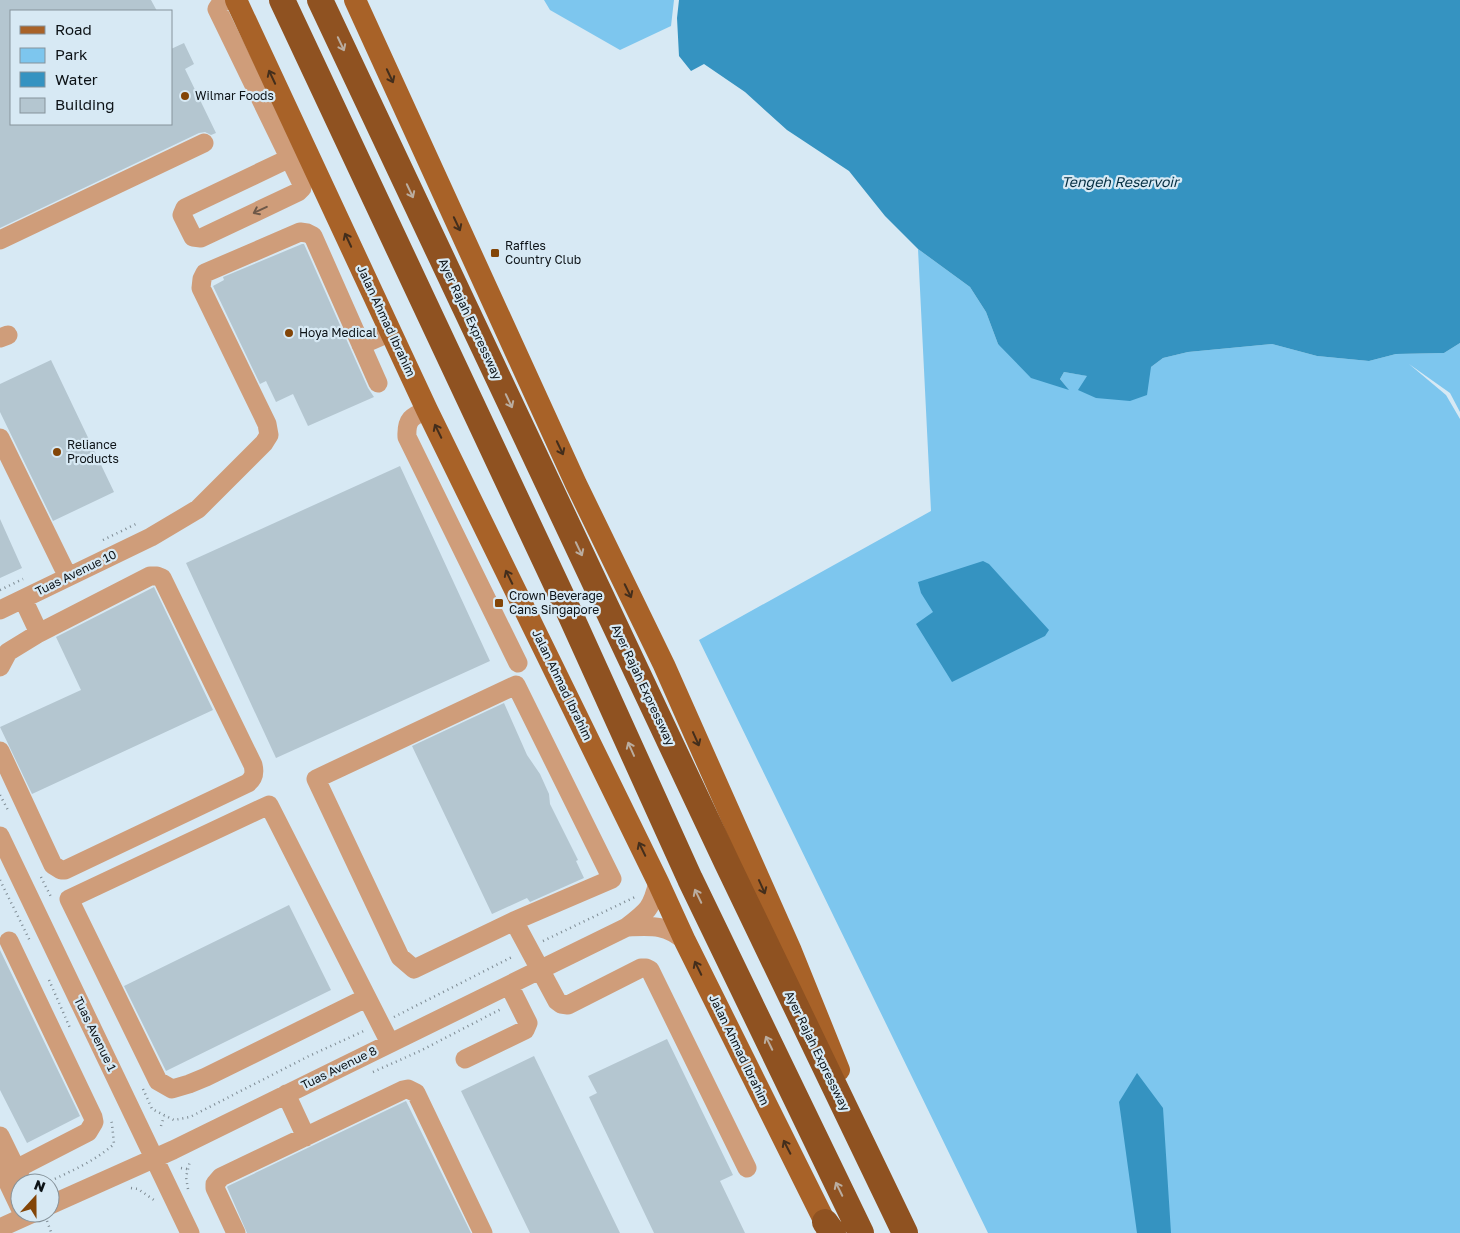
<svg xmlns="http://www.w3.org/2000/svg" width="1460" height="1233" viewBox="0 0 1460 1233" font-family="'Golos Text',sans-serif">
  <rect width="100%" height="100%" fill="#d7e9f4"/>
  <path fill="#7dc6ee" d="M 544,0 L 674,0 L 671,26 L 620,50 L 550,10 Z
    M 918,249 L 970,287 L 986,312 L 998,344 L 1068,389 L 1060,379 L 1064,372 L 1088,376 L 1151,367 L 1163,358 L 1188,352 L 1272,344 L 1317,356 L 1369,361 L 1396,354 L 1444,353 L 1460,343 L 1460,412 L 1450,393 L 1409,364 L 1446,395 L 1460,419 L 1460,1233 L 988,1233 L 699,640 L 931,511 Z"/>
  <path fill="#3593c1" d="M 679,0 L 1460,0 L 1460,343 L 1444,353 L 1396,354 L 1369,361 L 1317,356 L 1272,344 L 1188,352 L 1163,358 L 1151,367 L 1147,395 L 1130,401 L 1096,398 L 1078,390 L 1087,376 L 1064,372 L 1060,379 L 1069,390 L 1031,378 L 998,344 L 986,312 L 970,287 L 918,249 L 885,216 L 849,171 L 787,130 L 745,92 L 704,64 L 691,71 L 679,56 L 677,18 Z
    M 983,561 L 989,564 L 1049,630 L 1045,636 L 952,682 L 916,624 L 933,612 L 921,593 L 918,582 Z
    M 1137,1073 L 1163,1108 L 1171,1233 L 1137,1233 L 1119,1102 Z"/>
  <path fill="#b4c6d0" d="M 0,0 L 151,0 L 157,11 L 11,11 L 11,124 L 171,124 L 171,49 L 184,43 L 194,64 L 185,69 L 216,133 L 211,135 L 205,132 L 199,133 L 0,228 Z
    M 302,244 L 304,244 L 368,388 L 374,397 L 308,426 L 293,394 L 276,402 L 266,381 L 260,384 L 213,286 L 224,280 L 223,277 Z
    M 51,360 L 114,492 L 53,521 L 0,412 L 0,384 Z
    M 400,466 L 490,661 L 276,758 L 186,563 Z
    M 0,519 L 22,568 L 0,578 Z
    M 154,587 L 213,710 L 32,794 L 0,727 L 81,690 L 56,637 Z
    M 504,703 L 527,755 L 540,774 L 549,794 L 550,804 L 578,860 L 576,861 L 584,878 L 530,902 L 527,898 L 492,914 L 412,746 Z
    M 289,905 L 331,990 L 166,1071 L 124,986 Z
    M 0,950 L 80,1116 L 27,1143 L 0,1090 Z
    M 667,1039 L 733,1175 L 720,1181 L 745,1233 L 654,1233 L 589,1097 L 597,1093 L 588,1076 Z
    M 534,1056 L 620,1233 L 530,1233 L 461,1091 Z
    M 406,1101 L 471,1233 L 247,1233 L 227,1187 L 228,1186 Z"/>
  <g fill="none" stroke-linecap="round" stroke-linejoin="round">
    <path stroke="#7e8b93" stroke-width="2.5" stroke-dasharray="1 4" stroke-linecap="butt" d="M 103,540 L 136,524 L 137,525
      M 0,590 L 23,579
      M 0,795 L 9,812
      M 41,877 L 52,899
      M 0,880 L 30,941
      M 543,941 L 635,897
      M 49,980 L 70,1028
      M 394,1017 L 514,956
      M 373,1072 L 420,1051 L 503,1008
      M 143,1089 L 152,1109 L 174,1120 L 190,1117 L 309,1056 L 366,1030
      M 161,1126 L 164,1116
      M 181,1168 L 187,1169
      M 46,1183 C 69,1172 94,1162 114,1144 L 112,1124 L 111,1120
      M 131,1188 L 138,1189 L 154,1200
      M 188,1189 L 186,1177 L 190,1161
      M 47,1221 L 51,1232"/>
    <path stroke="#cf9d7a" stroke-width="19" d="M 228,0 L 221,3 L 217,9 L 302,184 L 302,188 L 298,192 L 201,238 L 193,237 L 182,215 L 185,208 L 290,158
      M 0,240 L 204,143
      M 0,338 L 8,335
      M 361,345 L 391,332
      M 427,410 C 412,416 406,419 407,437 L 518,663
      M 0,438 L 68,577
      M 23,599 L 39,633
      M 0,610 L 151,537 L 198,509 L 264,443 L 269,435 L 267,424 L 201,288 L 202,279 L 205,273 L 300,232 L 307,233 L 313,236 L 378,383
      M 0,667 L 8,652 L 39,633 L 150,576 L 157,576 L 162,578 L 253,765 C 255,773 254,778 248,783 L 65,870 L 61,870 L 53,865 L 0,751
      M 516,685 L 612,879 L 514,921 L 414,969 L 400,957 L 316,779 Z
      M 0,836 L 190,1233
      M 514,921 L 557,1001 L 561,1004 L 568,1005 L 641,968 L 646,968 L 650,970 L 747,1168
      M 627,927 C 651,926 666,924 685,941
      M 9,941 L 93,1117 L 94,1122 L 88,1132 L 16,1169
      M 366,998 L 206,1077 L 189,1084 L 172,1089 L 158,1081 L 69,899 L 269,805 L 390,1043
      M 465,1059 L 525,1030 L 528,1023 L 509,985
      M 286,1094 L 306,1137
      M 0,1136 L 23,1183
      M 0,1166 L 20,1208
      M 50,1205 L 173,1150 L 627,927 C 648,911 652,908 658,882
      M 0,1228 L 33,1213
      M 236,1233 L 215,1188 L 215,1184 L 221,1177 L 403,1090 L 408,1089 L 416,1093 L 483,1233"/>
    <path stroke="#a86228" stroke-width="22" d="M 236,0 L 427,410 L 658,882 L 685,941 L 825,1222 L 828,1233
      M 355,0 L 576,484 L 664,665 L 791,951 L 839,1070"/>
    <path stroke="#8f5221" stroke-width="26" d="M 282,0 L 565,603 L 690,879 L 861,1233
      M 320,0 L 727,863 L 905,1233
      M 825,1222 L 833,1233"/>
  </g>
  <defs><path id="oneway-shaft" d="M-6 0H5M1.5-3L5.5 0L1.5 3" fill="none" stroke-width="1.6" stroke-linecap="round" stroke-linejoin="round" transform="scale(1.25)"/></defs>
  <g stroke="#baada0">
    <use href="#oneway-shaft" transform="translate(341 44) rotate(65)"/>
    <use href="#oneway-shaft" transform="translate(410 191) rotate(65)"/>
    <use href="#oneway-shaft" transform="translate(509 401) rotate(65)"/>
    <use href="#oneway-shaft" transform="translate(579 549) rotate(65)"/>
    <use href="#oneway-shaft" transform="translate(631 749) rotate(-114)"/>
    <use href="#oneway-shaft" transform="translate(698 896) rotate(-116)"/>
    <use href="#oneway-shaft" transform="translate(769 1043) rotate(-116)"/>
    <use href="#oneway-shaft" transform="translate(839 1189) rotate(-116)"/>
  </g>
  <g stroke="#432e1c">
    <use href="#oneway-shaft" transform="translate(390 76) rotate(65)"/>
    <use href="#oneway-shaft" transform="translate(272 77) rotate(-115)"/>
    <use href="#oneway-shaft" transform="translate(457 224) rotate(65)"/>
    <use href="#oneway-shaft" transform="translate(348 240) rotate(-115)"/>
    <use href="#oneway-shaft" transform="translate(438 431) rotate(-116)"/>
    <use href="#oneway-shaft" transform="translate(560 448) rotate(65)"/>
    <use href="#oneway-shaft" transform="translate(509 577) rotate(-116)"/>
    <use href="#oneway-shaft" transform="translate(628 591) rotate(64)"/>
    <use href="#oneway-shaft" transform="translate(696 739) rotate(66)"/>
    <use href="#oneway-shaft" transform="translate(642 849) rotate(-116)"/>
    <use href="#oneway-shaft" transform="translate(762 887) rotate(66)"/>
    <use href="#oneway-shaft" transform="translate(698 968) rotate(-116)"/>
    <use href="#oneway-shaft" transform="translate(787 1147) rotate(-117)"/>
  </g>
  <use stroke="#6e5848" href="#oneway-shaft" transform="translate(260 210) rotate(155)"/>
  <g fill="#834507" stroke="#d7e9f4" stroke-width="2">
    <circle cx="185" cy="96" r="5"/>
    <rect x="490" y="248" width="10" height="10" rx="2.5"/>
    <circle cx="289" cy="333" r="5"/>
    <circle cx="57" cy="452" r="5"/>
    <rect x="494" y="598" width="10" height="10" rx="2.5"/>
  </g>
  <g text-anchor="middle" stroke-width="4.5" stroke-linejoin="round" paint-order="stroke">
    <g font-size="12" fill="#0c1216" stroke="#d7e9f4" text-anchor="start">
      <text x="195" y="100">Wilmar Foods</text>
      <text x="505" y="250">Raffles<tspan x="505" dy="14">Country Club</tspan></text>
      <text x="299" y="337">Hoya Medical</text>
      <text x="67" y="449">Reliance<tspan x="67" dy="14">Products</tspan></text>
      <text x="509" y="600">Crown Beverage<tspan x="509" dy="14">Cans Singapore</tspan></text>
    </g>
    <g font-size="12" fill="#0c1216" stroke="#d7e9f4">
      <text transform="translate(470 319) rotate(65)" y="4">Ayer Rajah Expressway</text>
      <text transform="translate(386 321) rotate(65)" y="4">Jalan Ahmad Ibrahim</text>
      <text transform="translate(76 573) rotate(-26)" y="4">Tuas Avenue 10</text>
      <text transform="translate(562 685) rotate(64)" y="4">Jalan Ahmad Ibrahim</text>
      <text transform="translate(643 685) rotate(65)" y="4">Ayer Rajah Expressway</text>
      <text transform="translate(95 1034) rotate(64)" y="4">Tuas Avenue 1</text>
      <text transform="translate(739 1050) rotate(64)" y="4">Jalan Ahmad Ibrahim</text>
      <text transform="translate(817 1051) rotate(64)" y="4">Ayer Rajah Expressway</text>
      <text transform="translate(339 1068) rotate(-26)" y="4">Tuas Avenue 8</text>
    </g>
    <g font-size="14" font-style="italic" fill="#032d40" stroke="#d7e9f4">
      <text x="1120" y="187">Tengeh Reservoir</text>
    </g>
  </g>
  <rect x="10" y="10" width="162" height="115" fill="#d7e9f4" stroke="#86939b"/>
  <rect x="20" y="26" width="25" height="8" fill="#a86228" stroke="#86939b"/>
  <text x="55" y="35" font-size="15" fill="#0c1216">Road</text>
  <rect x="20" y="48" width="25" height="15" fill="#7dc6ee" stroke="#86939b"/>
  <text x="55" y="60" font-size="15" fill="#0c1216">Park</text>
  <rect x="20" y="72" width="25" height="15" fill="#3593c1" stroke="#86939b"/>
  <text x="55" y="85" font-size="15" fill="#0c1216">Water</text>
  <rect x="20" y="98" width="25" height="15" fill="#b4c6d0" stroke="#86939b"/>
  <text x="55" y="110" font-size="15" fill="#0c1216">Building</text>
  <g transform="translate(35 1198) rotate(21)"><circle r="24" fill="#d7e9f4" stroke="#86939b"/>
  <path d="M0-4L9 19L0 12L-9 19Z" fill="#834507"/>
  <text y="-8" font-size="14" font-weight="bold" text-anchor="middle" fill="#0c1216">N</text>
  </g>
</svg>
